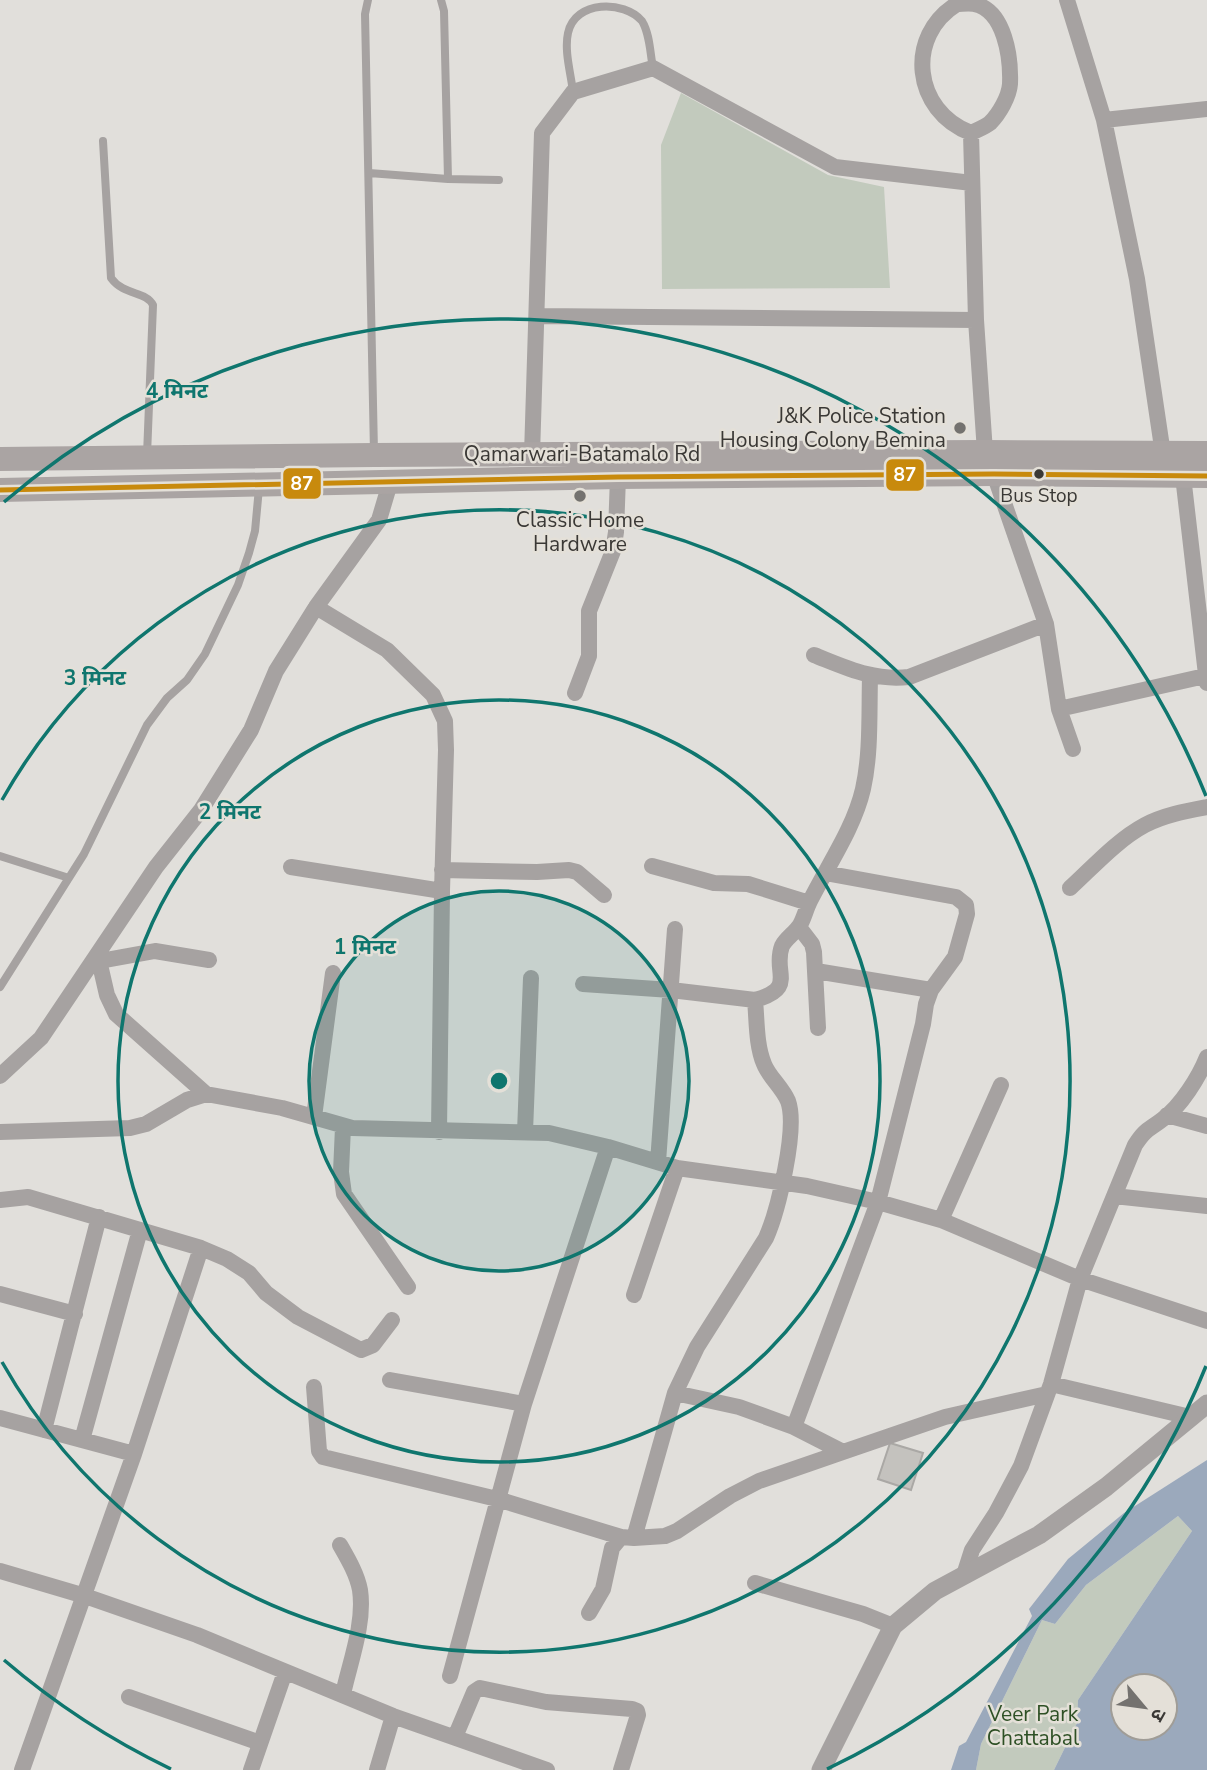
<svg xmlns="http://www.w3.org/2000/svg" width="1207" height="1770" viewBox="0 0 1207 1770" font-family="'Nunito Sans','Noto Sans Devanagari',sans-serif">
  <rect width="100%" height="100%" fill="#e1dfdb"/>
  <path fill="#c2cabd" d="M 681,93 L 828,175 L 884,187 L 890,288 L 662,289 L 661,145 Z
    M 1178,1516 L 1192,1531 L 1078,1700 L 1077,1723 L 1054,1770 L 976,1770 L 981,1744 L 1042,1620 L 1055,1624 L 1086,1585 Z"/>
  <path fill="#9ba9bc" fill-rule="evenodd" d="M 1207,1460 L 1207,1770 L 1054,1770 L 1077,1723 L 1078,1700 L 1192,1531 L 1178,1516 L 1086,1585 L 1055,1624 L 1042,1620 L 981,1744 L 976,1770 L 951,1770 L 959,1746 L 966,1742 L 1032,1616 L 1029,1609 L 1068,1559 L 1124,1513 ZM 1165,1686 L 1165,1728 L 1123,1728 L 1123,1686 Z"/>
  <path fill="#c4c2be" stroke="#aaa8a5" stroke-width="2" d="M 890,1443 L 923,1453 L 911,1490 L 878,1479 Z"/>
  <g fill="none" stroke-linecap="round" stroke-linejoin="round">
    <path stroke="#a6a2a1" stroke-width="8" d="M 368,0 L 365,14 L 374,452
      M 441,0 L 444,11 L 448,179 L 499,180
      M 573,92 C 571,74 564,51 568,33 C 575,0 624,0 642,21 C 650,34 650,53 653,68
      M 103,141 L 111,278 C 124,296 146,291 153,305 L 147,455
      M 369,173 L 448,179
      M 0,856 L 69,878
      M 0,987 L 84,854 L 147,725 L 167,698 L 187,680 L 205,654 L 238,585 L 249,553 L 255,531 L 259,488"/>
    <path stroke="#a6a2a1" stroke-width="16" d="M 1067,0 L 1104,120 L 1137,279 L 1163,454
      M 957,4 C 962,4 969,3 974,4 C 1005,10 1011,58 1010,84 C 1009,97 999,114 990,123 C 985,127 977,130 971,133 C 913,111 905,36 957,4 Z
      M 1104,120 L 1207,109
      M 971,133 L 976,320 L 985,452
      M 537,316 L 976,320
      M 532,455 L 542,133 L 573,92 L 653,68 L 835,167 L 972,183
      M 994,474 L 1046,624 L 1059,709 L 1073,749
      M 1183,476 L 1207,683
      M 316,607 L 387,650 L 433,695 L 445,721 L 446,750 L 442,891 L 439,1132
      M 814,655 C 847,668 873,681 909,677 L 1046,624
      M 575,693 L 589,656 L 589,611 L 613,551 L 616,532 L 618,477
      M 1059,709 L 1205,676
      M 652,866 L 714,883 L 748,884 L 809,903
      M 291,867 L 442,891
      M 442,870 L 537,872 L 569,870 L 577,872 L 604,895
      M 1070,888 C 1093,867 1117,840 1145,825 C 1164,815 1186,811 1207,807
      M 799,927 L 812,944 L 814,952 L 818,1028
      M 98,956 L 107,995 L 116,1014 L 206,1094
      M 100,961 L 155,951 L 209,960
      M 816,971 L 931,990
      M 583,984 L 671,990 L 755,1000
      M 0,1076 L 41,1038 L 156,867 L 201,810 L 251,730 L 276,671 L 316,607 L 379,520 L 390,483
      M 1167,1115 L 1207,1126
      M 314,1117 L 333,973
      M 343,1127 L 341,1172 L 344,1194 L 408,1287
      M 0,1132 L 130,1128 L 146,1124 L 187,1100 L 206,1094 L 282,1108 L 352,1128 L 549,1133 L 608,1147 L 677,1168 L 807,1186 L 878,1202 L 941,1220 L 1080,1279 L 1207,1321
      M 525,1132 L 531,978
      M 658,1162 L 675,929
      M 1114,1196 L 1207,1206
      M 0,1200 L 28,1197 L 201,1248 L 227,1259 L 249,1273 L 266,1293 L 298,1317 L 361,1350 L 373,1345 L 392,1320
      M 941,1220 L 1001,1085
      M 0,1294 L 75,1314
      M 634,1295 L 677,1168
      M 390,1380 L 524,1404
      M 1051,1384 L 1190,1417
      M 314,1387 L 319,1451 L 323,1457 L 497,1499 L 621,1537
      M 675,1393 L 739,1407 L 794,1427 L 878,1202 L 923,1024 L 926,1004 L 931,990 L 955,957 L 967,914 L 966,905 L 956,897 L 825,873
      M 0,1418 L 134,1454
      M 794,1427 L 843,1452
      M 44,1430 L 99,1217
      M 82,1440 L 140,1230
      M 634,1538 L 665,1536 L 677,1531 L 730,1496 L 759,1481 L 843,1452 L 945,1417 L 1047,1394
      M 340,1545 C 348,1559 357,1574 360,1590 C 365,1623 350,1662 343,1694
      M 0,1571 L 85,1596 L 197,1635 L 393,1716 L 547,1770
      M 964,1575 L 972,1550 L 996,1513 L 1021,1466 L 1051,1384 L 1080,1279 L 1135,1145 C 1146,1128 1149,1130 1163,1119 C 1181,1106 1199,1077 1207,1057
      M 755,1583 L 863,1614 L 893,1626
      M 589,1613 L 603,1589 L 612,1548 L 621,1537 L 634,1538 L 675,1393 L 697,1347 L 766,1238 C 778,1211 798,1128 788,1101 C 782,1087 769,1077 764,1064 C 756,1045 757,1021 755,1000 C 798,988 772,972 782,946 C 786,938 795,933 800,925 C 804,918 806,909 810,901 C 828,865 854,828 863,789 C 871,753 869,714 870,677
      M 450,1676 L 524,1404 L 608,1147
      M 129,1697 L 260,1743
      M 455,1737 L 474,1692 L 480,1688 L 546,1702 L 632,1709 L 637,1711 L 638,1715 L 621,1770
      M 22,1770 L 134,1454 L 201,1248
      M 251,1770 L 285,1672
      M 377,1770 L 393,1716"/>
    <path stroke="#a6a2a1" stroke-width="19" d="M 821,1770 L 893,1626 L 935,1591 L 1039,1535 L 1106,1487 L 1207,1404"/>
    <path stroke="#aaa4a3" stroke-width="24" d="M 0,459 L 374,455 L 985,452 L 1207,453
      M 0,490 L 618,477 L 994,474 L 1207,476"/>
    <defs>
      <path id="bus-1" d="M 0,490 L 618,477 L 994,474 L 1207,476"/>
    </defs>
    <use href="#bus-1" stroke="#e4e0d8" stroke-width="10"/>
    <use href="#bus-1" stroke="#c88a0d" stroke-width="5"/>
  </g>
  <circle cx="499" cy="1081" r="190" fill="#0f766e" fill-opacity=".12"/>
  <g fill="none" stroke="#0f766e" stroke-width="3.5">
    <circle cx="499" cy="1081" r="190"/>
    <circle cx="499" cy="1081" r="381"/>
    <path d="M2 800A571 571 0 1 1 2 1362"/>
    <path d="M1206 1366A762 762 0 0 1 827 1769M171 1769A762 762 0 0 1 4 1660M4 502A762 762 0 0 1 1206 796"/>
  </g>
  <g fill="#74726f" stroke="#e4e0d8" stroke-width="2.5">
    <circle cx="960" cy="428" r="7"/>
    <circle cx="580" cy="496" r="7"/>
  </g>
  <circle fill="#3a3835" stroke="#e4e0d8" stroke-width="2.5" cx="1039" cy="474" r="6"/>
  <g text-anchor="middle" stroke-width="5" stroke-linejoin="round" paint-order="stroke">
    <g font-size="19" fill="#3a3835" stroke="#e4e0d8">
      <text x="1039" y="502">Bus Stop</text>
    </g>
    <g font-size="21" fill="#3a3835" stroke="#e4e0d8" text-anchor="end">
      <text x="946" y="423">J&amp;K Police Station<tspan x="946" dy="24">Housing Colony Bemina</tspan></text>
      <text x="580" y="527" text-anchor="middle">Classic Home<tspan x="580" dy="24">Hardware</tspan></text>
    </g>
    <g font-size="21" fill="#3a3835" stroke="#e4e0d8">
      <text x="582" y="461">Qamarwari-Batamalo Rd</text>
    </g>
    <g font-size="21" fill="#2e5025" stroke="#e4e0d8">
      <text x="1033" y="1721">Veer Park<tspan x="1033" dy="24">Chattabal</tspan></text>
    </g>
  </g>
  <circle cx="499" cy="1081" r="10" fill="#0f766e" stroke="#e4e0d8" stroke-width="3.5"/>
  <g font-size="21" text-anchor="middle" font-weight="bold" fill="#0f766e" stroke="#e4e0d8" stroke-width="5" stroke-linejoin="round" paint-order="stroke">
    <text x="177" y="398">4 मिनट</text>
    <text x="95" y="685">3 मिनट</text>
    <text x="230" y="819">2 मिनट</text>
    <text x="365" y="954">1 मिनट</text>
  </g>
  <g stroke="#e4e0d8" stroke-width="2.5">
    <rect x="885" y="458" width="40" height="34" rx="7" fill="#c88a0d"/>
    <rect x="282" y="467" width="40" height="33" rx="7" fill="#c88a0d"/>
  </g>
  <g font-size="19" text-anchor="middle" font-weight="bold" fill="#fff">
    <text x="905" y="481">87</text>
    <text x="302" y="490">87</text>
  </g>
  <g transform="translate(1144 1707) rotate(119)"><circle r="33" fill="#e4e0d8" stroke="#a09d97" stroke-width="2"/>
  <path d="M0-5L12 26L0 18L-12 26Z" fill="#74726f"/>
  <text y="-10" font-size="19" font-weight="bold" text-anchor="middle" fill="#3a3835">उ</text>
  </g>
</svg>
